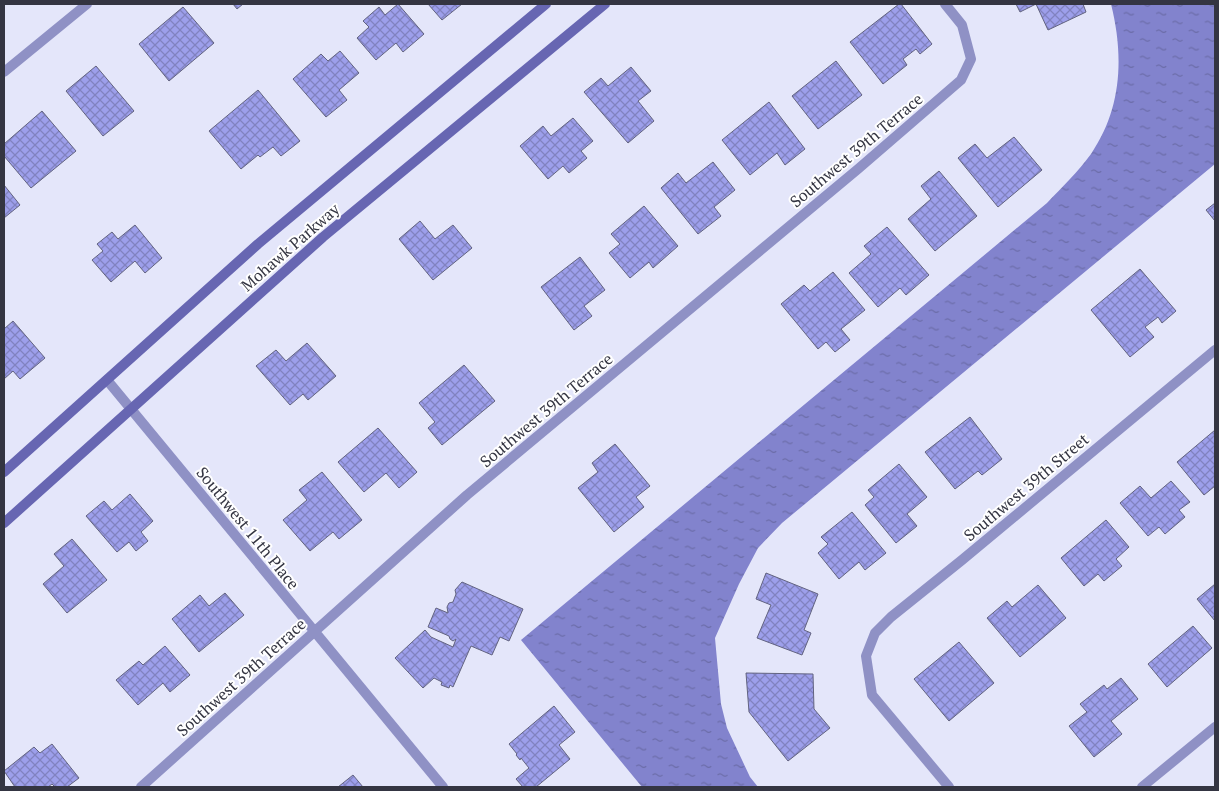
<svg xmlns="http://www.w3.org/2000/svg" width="1219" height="791" viewBox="0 0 1219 791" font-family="'PT Serif',serif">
  <defs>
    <pattern id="water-ripples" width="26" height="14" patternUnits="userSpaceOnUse" patternTransform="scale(1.25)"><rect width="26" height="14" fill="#8283cd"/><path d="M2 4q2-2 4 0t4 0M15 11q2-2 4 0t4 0" fill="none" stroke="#6b6ca8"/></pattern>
    <pattern id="building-cross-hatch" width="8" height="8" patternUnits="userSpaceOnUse" patternTransform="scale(1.25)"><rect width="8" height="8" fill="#9d9feb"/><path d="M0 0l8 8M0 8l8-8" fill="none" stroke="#8182c0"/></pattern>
  </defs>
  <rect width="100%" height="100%" fill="#e4e6fa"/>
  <path fill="url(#water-ripples)" d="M 1111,4 L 1215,4 L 1215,164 L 782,523 L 758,548 L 739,584 L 715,638 L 721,704 L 727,728 L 750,777 L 758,787 L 642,787 L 521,640 L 1047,203 C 1062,187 1078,172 1091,154 C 1122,109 1124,56 1111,4 Z"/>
  <path fill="url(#building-cross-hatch)" stroke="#626380" d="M 233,4 L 243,4 L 237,9 Z
    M 398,4 L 424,34 L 403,52 L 396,43 L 376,60 L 357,38 L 369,27 L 363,21 L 379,7 L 385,15 Z
    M 428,4 L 462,4 L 442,20 Z
    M 899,4 L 901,4 L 932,44 L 920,54 L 916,49 L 903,59 L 907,65 L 883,84 L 850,42 Z
    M 1016,4 L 1083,4 L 1086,12 L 1048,30 L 1036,4 L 1020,12 Z
    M 183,7 L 214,43 L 169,81 L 139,44 Z
    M 340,51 L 359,73 L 339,90 L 347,100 L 326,117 L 293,79 L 321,54 L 328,61 Z
    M 836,61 L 862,95 L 818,129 L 792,96 Z
    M 96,66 L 134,111 L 103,136 L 66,91 Z
    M 631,67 L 651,91 L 638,101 L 654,121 L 628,143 L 584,92 L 601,78 L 608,86 Z
    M 258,90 L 300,141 L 281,156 L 273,147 L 260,157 L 258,155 L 241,169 L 209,131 Z
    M 769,102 L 805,149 L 785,165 L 777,153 L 750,175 L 722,140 Z
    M 42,111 L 76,151 L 31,188 L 4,156 L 4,144 Z
    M 573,118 L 593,141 L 581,151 L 587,158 L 569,173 L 563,166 L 548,179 L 520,146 L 543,126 L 551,136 Z
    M 1014,137 L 1042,170 L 998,207 L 958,158 L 975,144 L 987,158 Z
    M 713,162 L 735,190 L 714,207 L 721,216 L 698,234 L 661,188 L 678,173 L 686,183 Z
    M 939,171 L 977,216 L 935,251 L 908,219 L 931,199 L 921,186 Z
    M 4,185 L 20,205 L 4,218 Z
    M 1215,203 L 1215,221 L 1206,210 Z
    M 644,206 L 678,246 L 653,268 L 649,262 L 630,278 L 609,253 L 620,244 L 611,234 Z
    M 420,221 L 435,239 L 453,225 L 472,248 L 433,280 L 399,239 Z
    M 135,225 L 162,258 L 145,273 L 135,261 L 111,282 L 92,260 L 103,251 L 97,244 L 112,232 L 118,239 Z
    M 887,227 L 929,275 L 906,295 L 900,288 L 878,307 L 849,273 L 871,254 L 864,246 Z
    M 580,257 L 605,290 L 584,306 L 592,316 L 574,330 L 541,287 Z
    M 1140,269 L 1176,311 L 1162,323 L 1158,317 L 1145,327 L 1154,337 L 1130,357 L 1091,310 Z
    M 833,272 L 865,310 L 841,329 L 850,340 L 835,352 L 826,342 L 818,349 L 781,304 L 804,285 L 810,291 Z
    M 13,321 L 45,358 L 20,379 L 13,371 L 4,379 L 4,329 Z
    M 307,343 L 336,376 L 308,400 L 303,394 L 290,405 L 256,366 L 276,350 L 286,361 Z
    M 464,365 L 495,401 L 442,445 L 428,428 L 435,422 L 419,403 Z
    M 970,417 L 1002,459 L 982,475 L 978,471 L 955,489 L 925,452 Z
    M 378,428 L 417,472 L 399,488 L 386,473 L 364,492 L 338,462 Z
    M 1215,430 L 1215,486 L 1204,495 L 1177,462 Z
    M 615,444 L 650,486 L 636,497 L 644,507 L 614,532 L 578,488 L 598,472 L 592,463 Z
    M 899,464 L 927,497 L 907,514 L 917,526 L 896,543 L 865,505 L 874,497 L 868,490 Z
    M 322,472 L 362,520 L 339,539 L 333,532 L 310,551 L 283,520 L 307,500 L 299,490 Z
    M 1171,481 L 1190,502 L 1179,510 L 1185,517 L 1165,534 L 1159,527 L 1148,536 L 1120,503 L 1140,486 L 1151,498 Z
    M 130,494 L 153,521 L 141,532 L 148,541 L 136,551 L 129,542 L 117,552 L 86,516 L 104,501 L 112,510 Z
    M 852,512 L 886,553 L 865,570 L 859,562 L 839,579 L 818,553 L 828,544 L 821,537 Z
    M 1106,520 L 1129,547 L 1116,559 L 1122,566 L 1104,581 L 1098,574 L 1084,586 L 1061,558 Z
    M 72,539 L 107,580 L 67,613 L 43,584 L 64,566 L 54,554 Z
    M 766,573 L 818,594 L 804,630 L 811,633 L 802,655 L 757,638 L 771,605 L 756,599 Z
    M 462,582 L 523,609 L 509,641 L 500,637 L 492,655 L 471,646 L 453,687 L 450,685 L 449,688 L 441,685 L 442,682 L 434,678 L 423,688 L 395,658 L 425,630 L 431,637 L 453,647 L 456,639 L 453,641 L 450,639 L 449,636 L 428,627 L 436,608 L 448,613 L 447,607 L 449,603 L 453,602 L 456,594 L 455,590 Z
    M 1215,584 L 1215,621 L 1197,599 Z
    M 1038,585 L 1066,618 L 1020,657 L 987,618 L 1007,601 L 1012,607 Z
    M 225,593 L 244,615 L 199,652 L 172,619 L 200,595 L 209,606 Z
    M 1193,626 L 1212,648 L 1167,687 L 1148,664 Z
    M 959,642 L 994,683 L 949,721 L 914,679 Z
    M 165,646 L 190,675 L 170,692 L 163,683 L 138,705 L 116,680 L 139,661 L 143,665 Z
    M 746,673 L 813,674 L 814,709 L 830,728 L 788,761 L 749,712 Z
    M 1121,678 L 1138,699 L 1111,721 L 1122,734 L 1094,757 L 1069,726 L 1087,712 L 1080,704 L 1104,685 L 1107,689 Z
    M 554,706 L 575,732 L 559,745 L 570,759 L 536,787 L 523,787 L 516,779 L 529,768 L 521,758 L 520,760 L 516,755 L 517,754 L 509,744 Z
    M 52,744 L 79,778 L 67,787 L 55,787 L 52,784 L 48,787 L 15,787 L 4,771 L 34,747 L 40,753 Z
    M 353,775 L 363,787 L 338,787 Z"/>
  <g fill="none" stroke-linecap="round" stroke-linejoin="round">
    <path stroke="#8f91c5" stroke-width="10" d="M 4,72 L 87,4
      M 107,380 L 443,787
      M 141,787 L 467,495 L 858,169 L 961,80 L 971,59 L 962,25 L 945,4
      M 949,787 L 872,695 L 866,656 L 875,633 L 891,617 L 962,560 L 1215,350
      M 1142,787 L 1215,727"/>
    <path stroke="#6766b2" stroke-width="10" d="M 4,472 L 258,244 L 546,4
      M 4,523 L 323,237 L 605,4"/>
  </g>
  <g text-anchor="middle" stroke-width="4" stroke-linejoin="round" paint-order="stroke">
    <g font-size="16" fill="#343542" stroke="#fff">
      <text transform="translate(856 150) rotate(-40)" y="6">Southwest 39th Terrace</text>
      <text transform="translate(290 247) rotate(-41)" y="6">Mohawk Parkway</text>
      <text transform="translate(546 410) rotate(-40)" y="6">Southwest 39th Terrace</text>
      <text transform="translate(1026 487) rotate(-40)" y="6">Southwest 39th Street</text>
      <text transform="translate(248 528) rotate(51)" y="6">Southwest 11th Place</text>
      <text transform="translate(241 677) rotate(-42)" y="6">Southwest 39th Terrace</text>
    </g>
  </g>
  <rect width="1219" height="791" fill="none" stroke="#343542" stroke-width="10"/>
</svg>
